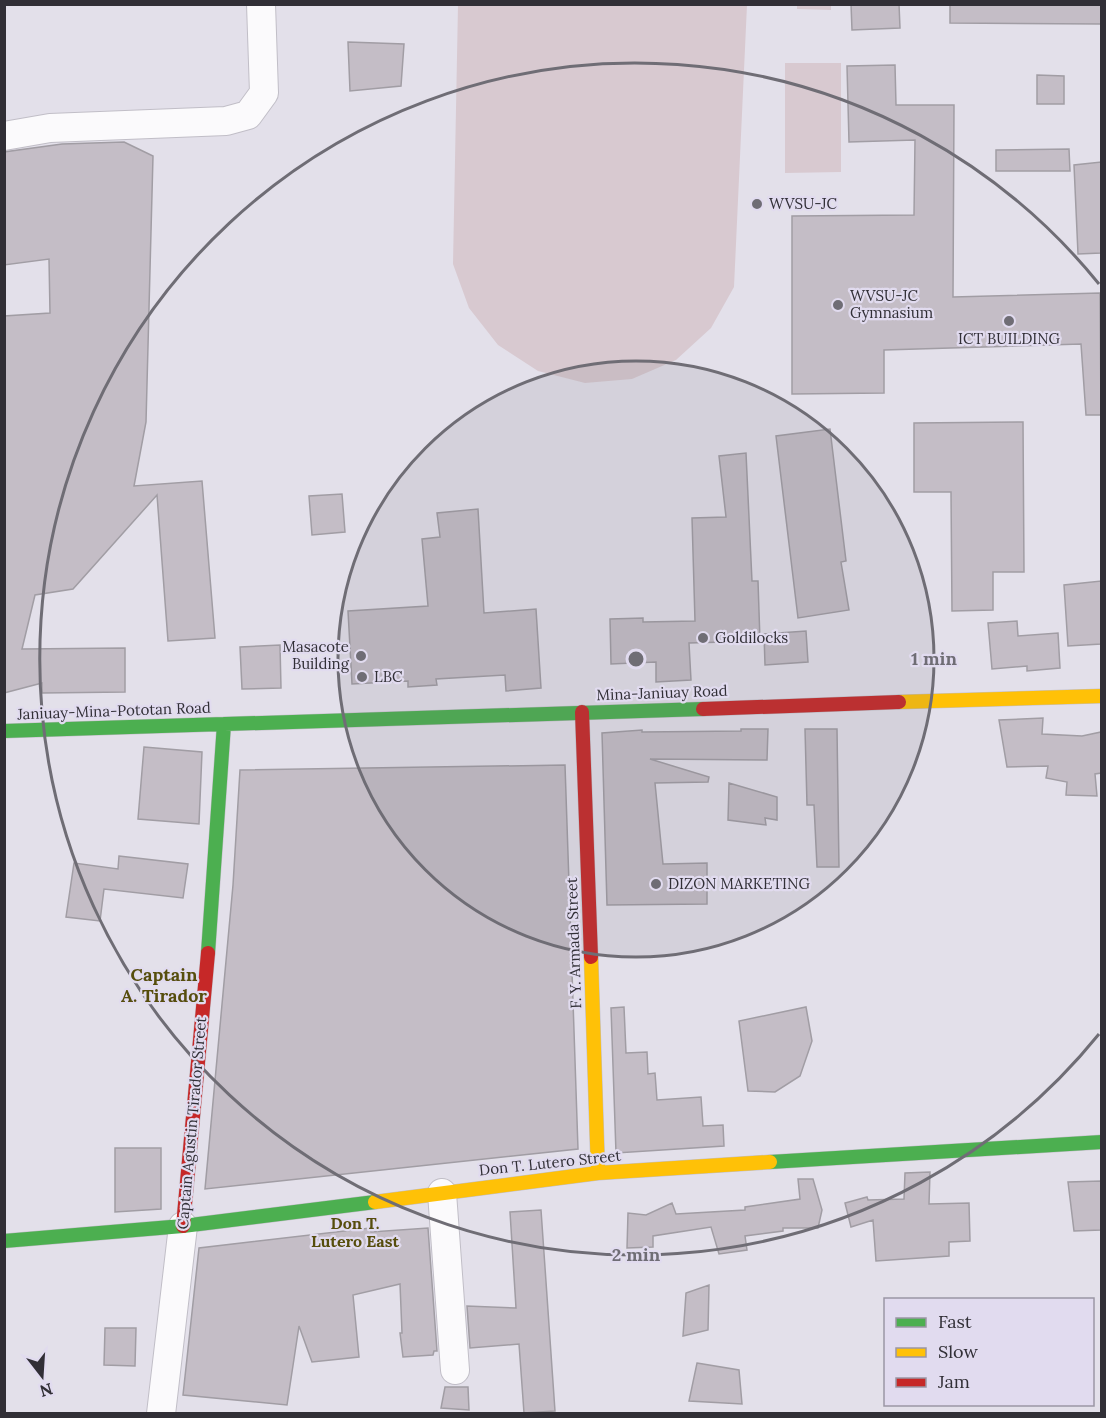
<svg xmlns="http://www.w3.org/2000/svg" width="1106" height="1418" viewBox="0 0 1106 1418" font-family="Lora,serif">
  <rect width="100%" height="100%" fill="#e3e0ea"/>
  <path fill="#d8c9d0" d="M 458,5 L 747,5 L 734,287 L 711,328 L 676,360 L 632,379 L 585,383 L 538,371 L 498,345 L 469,308 L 453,264 Z
    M 797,5 L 831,5 L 831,10 L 797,9 Z
    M 785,63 L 841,63 L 841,172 L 785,173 Z"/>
  <path fill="#c4bdc6" stroke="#a19da4" stroke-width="1.5" d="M 851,4 L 899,4 L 900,28 L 852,30 Z
    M 950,4 L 1101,4 L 1101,24 L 950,23 Z
    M 348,42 L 404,44 L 401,86 L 350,91 Z
    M 895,65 L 896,105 L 954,105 L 953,297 L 1100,293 L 1101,415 L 1086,415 L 1081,344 L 884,350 L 884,393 L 792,394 L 792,216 L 914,215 L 915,140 L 849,142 L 847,66 Z
    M 1037,75 L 1064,76 L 1064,104 L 1037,104 Z
    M 124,142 L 153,156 L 146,422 L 134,486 L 202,481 L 215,638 L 168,641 L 157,495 L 73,589 L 35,595 L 22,649 L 125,648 L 125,692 L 42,693 L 42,683 L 4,693 L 4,316 L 50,313 L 49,259 L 4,265 L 4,152 L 62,144 Z
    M 1069,149 L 1070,171 L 996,171 L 996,150 Z
    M 1101,162 L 1101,253 L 1078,254 L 1074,165 Z
    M 1023,422 L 1024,572 L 993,572 L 993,610 L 952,611 L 951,492 L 914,492 L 914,423 Z
    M 830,429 L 846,561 L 841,562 L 849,610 L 798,618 L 776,436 Z
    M 746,453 L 752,581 L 758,581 L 760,641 L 689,643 L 691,680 L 656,682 L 656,662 L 611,664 L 610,619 L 643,618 L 643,622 L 695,621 L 692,518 L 726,517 L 719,456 Z
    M 342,494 L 345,532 L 312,535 L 309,496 Z
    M 478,509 L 484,613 L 536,609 L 541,688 L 506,691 L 505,675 L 436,679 L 437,685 L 408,687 L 408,681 L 352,684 L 348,611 L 428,606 L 422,539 L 440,537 L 437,513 Z
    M 1101,581 L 1101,644 L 1068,646 L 1064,585 Z
    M 1017,621 L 1018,636 L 1058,633 L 1060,668 L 1027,671 L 1027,666 L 992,669 L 988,623 Z
    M 806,631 L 808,662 L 765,665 L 764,634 Z
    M 280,645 L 281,688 L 242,689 L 240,647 Z
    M 1043,718 L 1042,734 L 1082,736 L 1101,732 L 1101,773 L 1095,774 L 1097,796 L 1066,795 L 1067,782 L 1046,778 L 1048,766 L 1007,767 L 999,720 Z
    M 741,729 L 768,729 L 767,760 L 650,759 L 709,777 L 708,782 L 655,783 L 663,864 L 707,863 L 707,904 L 607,905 L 602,733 L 642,730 L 642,732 L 741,731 Z
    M 805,729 L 837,729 L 839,867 L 817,867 L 814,805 L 807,805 Z
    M 144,747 L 202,752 L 199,824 L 138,819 Z
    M 565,765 L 578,1149 L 205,1189 L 233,885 L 240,770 Z
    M 729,783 L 777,797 L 777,820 L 765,818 L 766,825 L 728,820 Z
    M 119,856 L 188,864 L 183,898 L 104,889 L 100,921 L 66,917 L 74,863 L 118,869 Z
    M 624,1007 L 626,1053 L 647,1052 L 648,1074 L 655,1073 L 657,1100 L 701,1097 L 703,1126 L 723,1125 L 724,1146 L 616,1153 L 611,1008 Z
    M 806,1007 L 812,1041 L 800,1076 L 775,1092 L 748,1091 L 739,1021 Z
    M 115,1148 L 161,1148 L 161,1209 L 115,1212 Z
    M 930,1172 L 929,1204 L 969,1203 L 970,1241 L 949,1242 L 949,1256 L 876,1261 L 873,1220 L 851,1227 L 845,1203 L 867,1197 L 868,1200 L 904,1199 L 905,1173 Z
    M 798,1179 L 813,1179 L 822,1210 L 818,1228 L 783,1228 L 783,1231 L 745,1236 L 747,1250 L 719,1254 L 711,1227 L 653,1236 L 653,1247 L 627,1248 L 628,1213 L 646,1215 L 672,1203 L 676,1214 L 745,1210 L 745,1207 L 800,1199 Z
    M 1101,1181 L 1101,1230 L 1074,1231 L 1068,1182 Z
    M 541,1210 L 555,1411 L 524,1413 L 519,1344 L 470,1348 L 467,1306 L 516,1308 L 510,1212 Z
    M 370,1228 L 371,1232 L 428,1228 L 437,1351 L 434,1351 L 433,1355 L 403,1357 L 400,1333 L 402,1333 L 400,1284 L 353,1295 L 359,1357 L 312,1362 L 299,1326 L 287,1405 L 183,1395 L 199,1248 Z
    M 709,1285 L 708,1330 L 683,1336 L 686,1293 Z
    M 105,1328 L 136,1328 L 135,1366 L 104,1365 Z
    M 697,1363 L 739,1370 L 742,1404 L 689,1401 Z
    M 445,1387 L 468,1387 L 469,1410 L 441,1408 Z"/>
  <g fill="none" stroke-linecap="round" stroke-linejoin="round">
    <defs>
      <path id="street" d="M 4,136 L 50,128 L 226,121 L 248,115 L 264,93 L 261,4
        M 442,1193 L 455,1370
        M 161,1414 L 183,1226"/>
      <path id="fast" d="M 4,731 L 703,709
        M 208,953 L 224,724
        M 770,1162 L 1102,1142
        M 4,1241 L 183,1226 L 375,1202"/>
      <path id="slow" d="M 899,702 L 1102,696
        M 591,957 L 598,1173
        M 375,1202 L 598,1173 L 770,1162"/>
      <path id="jam" d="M 703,709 L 899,702
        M 582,712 L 591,957
        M 183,1226 L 208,953"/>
    </defs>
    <use href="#street" stroke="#c1bec7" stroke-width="30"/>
    <use href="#fast" stroke="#c1bec7" stroke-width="15"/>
    <use href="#slow" stroke="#c1bec7" stroke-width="15"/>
    <use href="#jam" stroke="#c1bec7" stroke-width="15"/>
    <use href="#street" stroke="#fbfafc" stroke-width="28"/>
    <use href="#fast" stroke="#4caf50" stroke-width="14"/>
    <use href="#slow" stroke="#ffc107" stroke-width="14"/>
    <use href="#jam" stroke="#c62828" stroke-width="14"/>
  </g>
  <circle cx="636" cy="659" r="298" fill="#6f6d75" fill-opacity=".12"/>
  <g fill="none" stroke="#6f6d75" stroke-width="3">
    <circle cx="636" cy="659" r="298"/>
    <path d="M1099 1034A596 596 0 1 1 1099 284"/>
  </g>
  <g fill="#6f6d75" stroke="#e1dbef" stroke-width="2">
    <circle cx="757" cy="204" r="6"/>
    <circle cx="838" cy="305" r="6"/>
    <circle cx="1009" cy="321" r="6"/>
    <circle cx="703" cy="638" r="6"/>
    <circle cx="361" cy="656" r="6"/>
    <circle cx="362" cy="677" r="6"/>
    <circle cx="656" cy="884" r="6"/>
  </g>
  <g text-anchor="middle" stroke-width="4.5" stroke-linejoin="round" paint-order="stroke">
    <g font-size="15" fill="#312f36" stroke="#e1dbef" text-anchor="start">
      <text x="769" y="209">WVSU-JC</text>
      <text x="850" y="301">WVSU-JC<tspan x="850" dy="17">Gymnasium</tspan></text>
      <text x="1009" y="344" text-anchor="middle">ICT BUILDING</text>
      <text x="715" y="643">Goldilocks</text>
      <text x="349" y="652" text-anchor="end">Masacote<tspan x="349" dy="17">Building</tspan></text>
      <text x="374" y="682">LBC</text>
      <text x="668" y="889">DIZON MARKETING</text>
    </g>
    <g font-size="15" fill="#312f36" stroke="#e1dbef">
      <text transform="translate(662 693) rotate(-2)" y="5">Mina-Janiuay Road</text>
      <text transform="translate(114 711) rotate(-2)" y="5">Janiuay-Mina-Pototan Road</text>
      <text transform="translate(574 943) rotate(-92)" y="5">F. Y. Armada Street</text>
      <text transform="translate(192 1123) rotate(-85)" y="5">Captain Agustin Tirador Street</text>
      <text transform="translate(550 1163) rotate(-6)" y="5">Don T. Lutero Street</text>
    </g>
    <g font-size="16" font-weight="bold" fill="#564d0d" stroke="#e1dbef">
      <text x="355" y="1229">Don T.<tspan x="355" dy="18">Lutero East</tspan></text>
    </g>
    <g font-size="18" font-weight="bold" fill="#564d0d" stroke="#e1dbef">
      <text x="164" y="981">Captain<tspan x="164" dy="21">A. Tirador</tspan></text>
    </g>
  </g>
  <circle cx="636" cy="659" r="9" fill="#6f6d75" stroke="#e1dbef" stroke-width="3"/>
  <g font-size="18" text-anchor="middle" font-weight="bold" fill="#6f6d75" stroke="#e1dbef" stroke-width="4.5" stroke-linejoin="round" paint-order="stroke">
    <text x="934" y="665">1 min</text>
    <text x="636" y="1261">2 min</text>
  </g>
  <rect width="1106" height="1418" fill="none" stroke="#312f36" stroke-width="12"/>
  <rect x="884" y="1298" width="210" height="108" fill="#e1dbef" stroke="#9b96a5" stroke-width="1.5"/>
  <rect x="896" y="1318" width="30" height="9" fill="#4caf50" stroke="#9b96a5" stroke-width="1.5"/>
  <text x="938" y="1328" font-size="18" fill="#312f36">Fast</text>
  <rect x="896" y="1348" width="30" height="9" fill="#ffc107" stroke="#9b96a5" stroke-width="1.5"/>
  <text x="938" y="1358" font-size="18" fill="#312f36">Slow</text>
  <rect x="896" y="1378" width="30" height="9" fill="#c62828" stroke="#9b96a5" stroke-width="1.5"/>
  <text x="938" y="1388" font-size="18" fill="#312f36">Jam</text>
  <g transform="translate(42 1376) rotate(163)" stroke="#e1dbef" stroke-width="4.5" paint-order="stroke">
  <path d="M0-4.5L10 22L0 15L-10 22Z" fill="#312f36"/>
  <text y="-9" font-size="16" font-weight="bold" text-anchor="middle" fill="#312f36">N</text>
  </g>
</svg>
